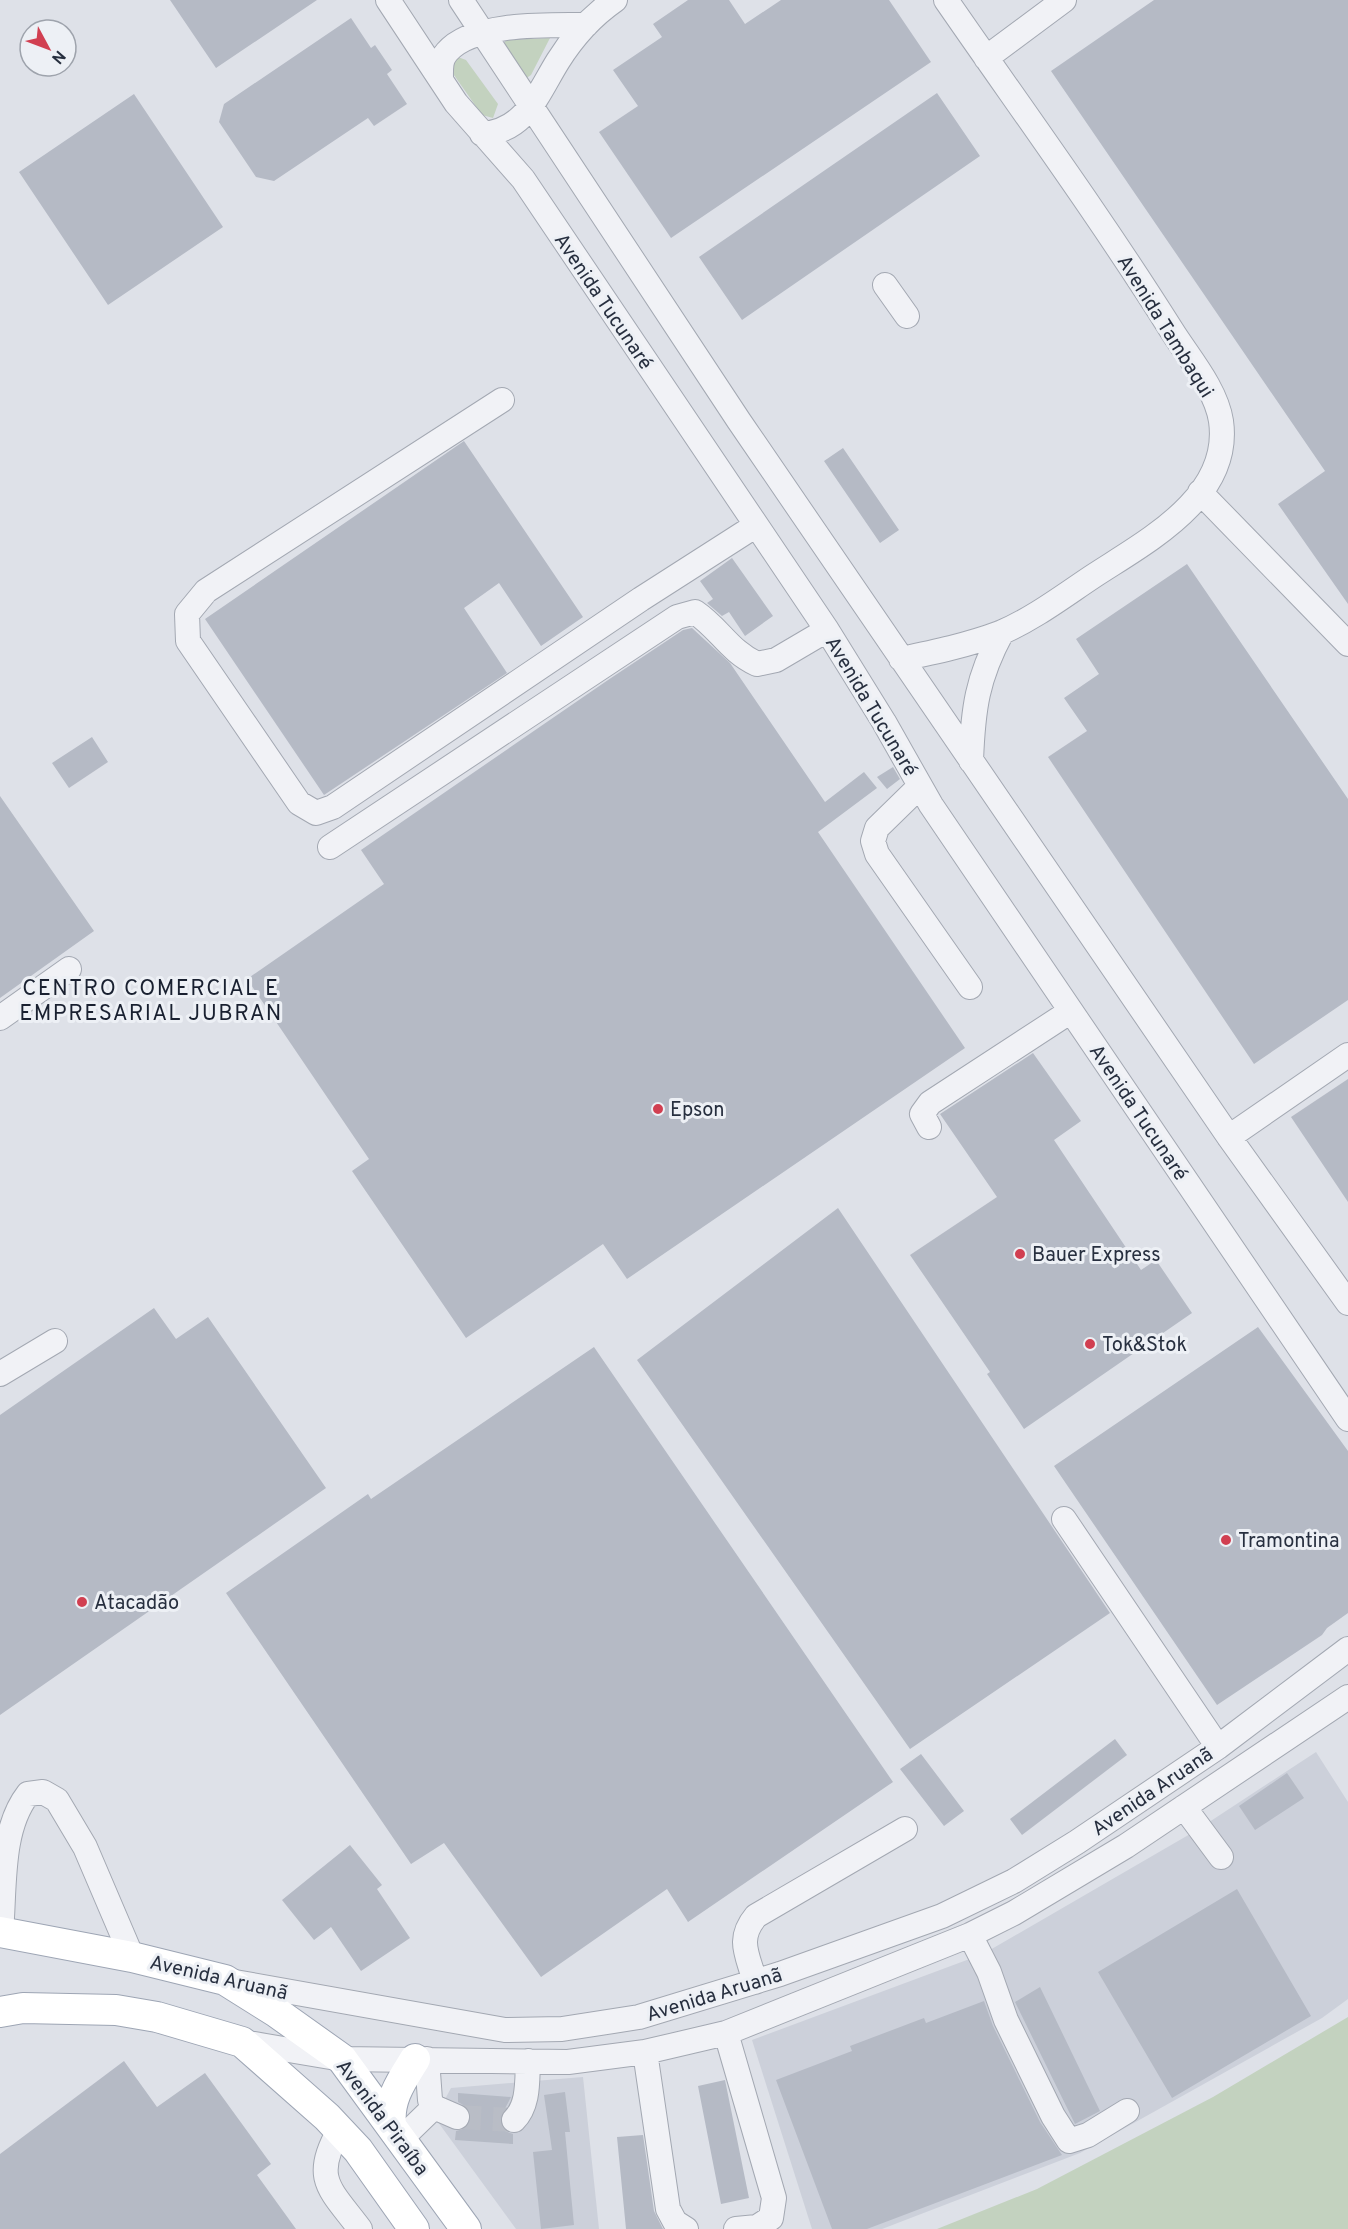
<svg xmlns="http://www.w3.org/2000/svg" width="1348" height="2229" viewBox="0 0 1348 2229" font-family="Overpass,sans-serif">
  <rect width="100%" height="100%" fill="#dee1e8"/>
  <path fill="#ccd0da" d="M 1316,1752 L 1348,1802 L 1348,1999 L 1322,2018 L 1080,2153 L 882,2229 L 812,2229 L 752,2040 L 983,1954 L 1197,1830 Z
    M 583,2077 L 599,2229 L 516,2229 L 435,2118 L 451,2088 Z"/>
  <path fill="#c3d2bf" d="M 550,38 L 531,75 L 525,79 L 502,47 L 506,40 Z
    M 455,56 L 466,60 L 498,104 L 493,118 L 482,115 L 449,68 Z
    M 1348,2017 L 1348,2229 L 937,2229 L 1037,2189 L 1213,2097 Z"/>
  <path fill="#b5bac5" d="M 170,0 L 317,0 L 216,68 Z
    M 688,0 L 729,0 L 745,24 L 781,0 L 889,0 L 931,62 L 671,238 L 599,132 L 638,106 L 613,70 L 662,37 L 653,24 Z
    M 1154,0 L 1348,0 L 1348,604 L 1278,504 L 1325,471 L 1051,71 Z
    M 351,18 L 371,48 L 375,45 L 392,70 L 387,74 L 407,104 L 374,126 L 368,118 L 274,181 L 256,177 L 219,122 L 224,104 Z
    M 937,93 L 980,156 L 742,320 L 699,257 Z
    M 134,94 L 223,227 L 108,305 L 19,172 Z
    M 464,441 L 583,617 L 541,646 L 499,583 L 464,608 L 507,673 L 324,795 L 205,619 Z
    M 843,448 L 899,530 L 880,543 L 824,461 Z
    M 732,558 L 773,616 L 745,636 L 729,612 L 722,616 L 707,603 L 713,599 L 700,581 Z
    M 1187,564 L 1348,799 L 1348,1000 L 1254,1064 L 1048,757 L 1087,731 L 1064,698 L 1099,674 L 1076,639 Z
    M 692,628 L 730,663 L 825,802 L 864,772 L 877,788 L 818,832 L 965,1048 L 627,1279 L 603,1244 L 466,1338 L 352,1171 L 369,1159 L 247,979 L 384,884 L 361,850 L 608,680 L 683,630 Z
    M 92,737 L 108,762 L 69,788 L 52,763 Z
    M 893,767 L 900,779 L 887,789 L 877,777 Z
    M 0,796 L 94,931 L 0,998 Z
    M 1033,1053 L 1081,1121 L 1054,1140 L 1141,1270 L 1156,1260 L 1192,1313 L 1024,1429 L 987,1374 L 990,1372 L 910,1255 L 997,1197 L 940,1114 Z
    M 1348,1079 L 1348,1202 L 1291,1117 Z
    M 838,1208 L 1110,1613 L 910,1749 L 637,1360 Z
    M 154,1308 L 176,1339 L 208,1317 L 326,1488 L 0,1715 L 0,1415 Z
    M 1258,1327 L 1348,1451 L 1348,1613 L 1327,1628 L 1322,1635 L 1217,1705 L 1054,1466 Z
    M 594,1347 L 893,1782 L 688,1922 L 667,1889 L 541,1977 L 444,1843 L 411,1864 L 226,1593 L 368,1494 L 371,1499 Z
    M 1115,1739 L 1127,1755 L 1022,1835 L 1010,1819 Z
    M 921,1754 L 964,1811 L 944,1826 L 900,1769 Z
    M 1287,1773 L 1304,1798 L 1255,1830 L 1239,1806 Z
    M 350,1845 L 382,1885 L 377,1889 L 410,1938 L 361,1971 L 331,1927 L 314,1940 L 282,1900 Z
    M 1237,1889 L 1311,2016 L 1172,2098 L 1098,1972 Z
    M 1040,1987 L 1100,2111 L 1075,2124 L 1015,2002 Z
    M 984,2001 L 993,2026 L 1040,2122 L 1062,2155 L 867,2229 L 832,2229 L 776,2080 L 852,2051 L 850,2046 L 924,2018 L 926,2023 Z
    M 124,2061 L 157,2107 L 205,2073 L 271,2164 L 257,2175 L 296,2229 L 0,2229 L 0,2154 Z
    M 725,2080 L 749,2198 L 721,2204 L 698,2086 Z
    M 565,2092 L 570,2132 L 565,2132 L 574,2225 L 541,2229 L 533,2152 L 552,2150 L 544,2095 Z
    M 458,2093 L 511,2097 L 500,2118 L 505,2131 L 513,2134 L 513,2144 L 455,2140 L 456,2131 L 466,2128 L 471,2116 L 468,2108 L 458,2102 Z
    M 643,2135 L 654,2211 L 663,2229 L 626,2229 L 617,2137 Z"/>
  <g fill="none" stroke-linecap="round" stroke-linejoin="round">
    <path stroke="#b9bdc6" stroke-width="24" stroke-dasharray="24 12" stroke-linecap="butt" d="M 457,2117 L 514,2120"/>
    <defs>
      <path id="minor" d="M 388,0 L 456,103 L 523,179 L 827,630 L 884,722 L 931,805 L 1348,1419
        M 461,0 L 739,421 L 1229,1137 L 1348,1303
        M 986,58 L 1064,0
        M 441,79 C 441,69 440,60 447,52 C 472,22 549,25 586,25
        M 482,134 C 526,131 538,93 558,61 C 573,37 592,16 615,0
        M 885,285 L 907,316
        M 502,400 L 206,591 L 187,614 L 188,641 L 299,803 L 316,813 L 333,807 L 641,599 L 755,526
        M 1200,492 L 1348,644
        M 901,659 C 935,652 968,645 1000,633 C 1033,619 1062,597 1092,577 C 1145,542 1232,498 1221,421 C 1216,389 1189,358 1172,331 C 1101,218 1022,110 946,0
        M 971,761 C 973,709 977,678 1002,632
        M 920,786 L 877,828 L 873,841 L 877,854 L 970,987
        M 330,847 L 677,617 L 695,612 C 720,629 729,651 757,664 L 776,660 L 827,630
        M 0,1018 L 69,969
        M 929,1127 L 922,1114 L 930,1103 L 1071,1011
        M 1229,1137 L 1348,1055
        M 0,1374 L 55,1341
        M 1064,1519 L 1218,1747
        M 1184,1807 L 1221,1857
        M 1,1932 C 5,1888 0,1830 28,1794 L 43,1792 L 57,1800 L 85,1847 L 132,1957
        M 970,1935 L 989,1972 L 1006,2020 L 1053,2116 L 1069,2141 L 1088,2135 L 1127,2111
        M 235,1982 L 505,2030 L 562,2029 L 639,2017 L 780,1974 L 942,1916 L 1014,1881 L 1077,1842 L 1218,1747 L 1348,1649
        M 755,1982 C 748,1955 736,1940 756,1916 L 905,1829
        M 726,2033 L 774,2198 L 771,2218 L 757,2227 L 736,2229
        M 242,2042 L 342,2059 L 568,2062 L 645,2052 L 726,2033 L 970,1935 L 1014,1913 L 1126,1846 L 1348,1697
        M 645,2052 L 668,2209 L 675,2222 L 686,2229
        M 427,2059 L 430,2100 L 434,2107 L 457,2117
        M 514,2120 C 529,2105 527,2081 528,2061
        M 339,2131 C 311,2179 331,2190 360,2229
        M 401,2139 L 434,2107"/>
      <path id="major" d="M 0,1932 L 132,1957 L 225,1980 L 276,2012 L 342,2059 L 466,2229
        M 0,2012 L 23,2008 L 116,2010 L 157,2017 L 242,2042 L 327,2117 L 358,2150 L 414,2229
        M 391,2125 C 388,2099 402,2080 415,2059"/>
    </defs>
    <use href="#minor" stroke="#a3a8b2" stroke-width="26"/>
    <use href="#major" stroke="#9da5b4" stroke-width="32"/>
    <use href="#minor" stroke="#f1f2f6" stroke-width="24"/>
    <use href="#major" stroke="#fff" stroke-width="30"/>
  </g>
  <g fill="#d13f51" stroke="#edf0f5" stroke-width="2">
    <circle cx="658" cy="1109" r="6"/>
    <circle cx="1020" cy="1254" r="6"/>
    <circle cx="1090" cy="1344" r="6"/>
    <circle cx="1226" cy="1540" r="6"/>
    <circle cx="82" cy="1602" r="6"/>
  </g>
  <g text-anchor="middle" stroke-width="6" stroke-linejoin="round" paint-order="stroke">
    <g font-size="20" fill="#272f3f" stroke="#edf0f5">
      <text transform="translate(604 301) rotate(56)" y="7">Avenida Tucunaré</text>
      <text transform="translate(1166 326) rotate(58)" y="7">Avenida Tambaqui</text>
      <text transform="translate(872 706) rotate(59)" y="7">Avenida Tucunaré</text>
      <text transform="translate(1139 1112) rotate(56)" y="7">Avenida Tucunaré</text>
      <text transform="translate(1152 1791) rotate(-34)" y="7">Avenida Aruanã</text>
      <text transform="translate(219 1977) rotate(13)" y="7">Avenida Aruanã</text>
      <text transform="translate(714 1994) rotate(-17)" y="7">Avenida Aruanã</text>
      <text transform="translate(383 2117) rotate(53)" y="7">Avenida Piraíba</text>
    </g>
    <g font-size="20" fill="#272f3f" stroke="#edf0f5" text-anchor="start">
      <text x="670" y="1116">Epson</text>
      <text x="1032" y="1261">Bauer Express</text>
      <text x="1102" y="1351">Tok&amp;Stok</text>
      <text x="1238" y="1547">Tramontina</text>
      <text x="94" y="1609">Atacadão</text>
    </g>
    <g font-size="22" letter-spacing="1.5" fill="#192030" stroke="#edf0f5">
      <text x="151" y="995">CENTRO COMERCIAL E<tspan x="151" dy="25">EMPRESARIAL JUBRAN</tspan></text>
    </g>
  </g>
  <g transform="translate(48 48) rotate(131)"><circle r="28" fill="#edf0f5" stroke="#9ea3ac" stroke-width="1.5"/>
  <path d="M0-4.5L10 22L0 15L-10 22Z" fill="#d13f51"/>
  <text y="-9" font-size="16" font-weight="bold" text-anchor="middle" fill="#272f3f">N</text>
  </g>
</svg>
